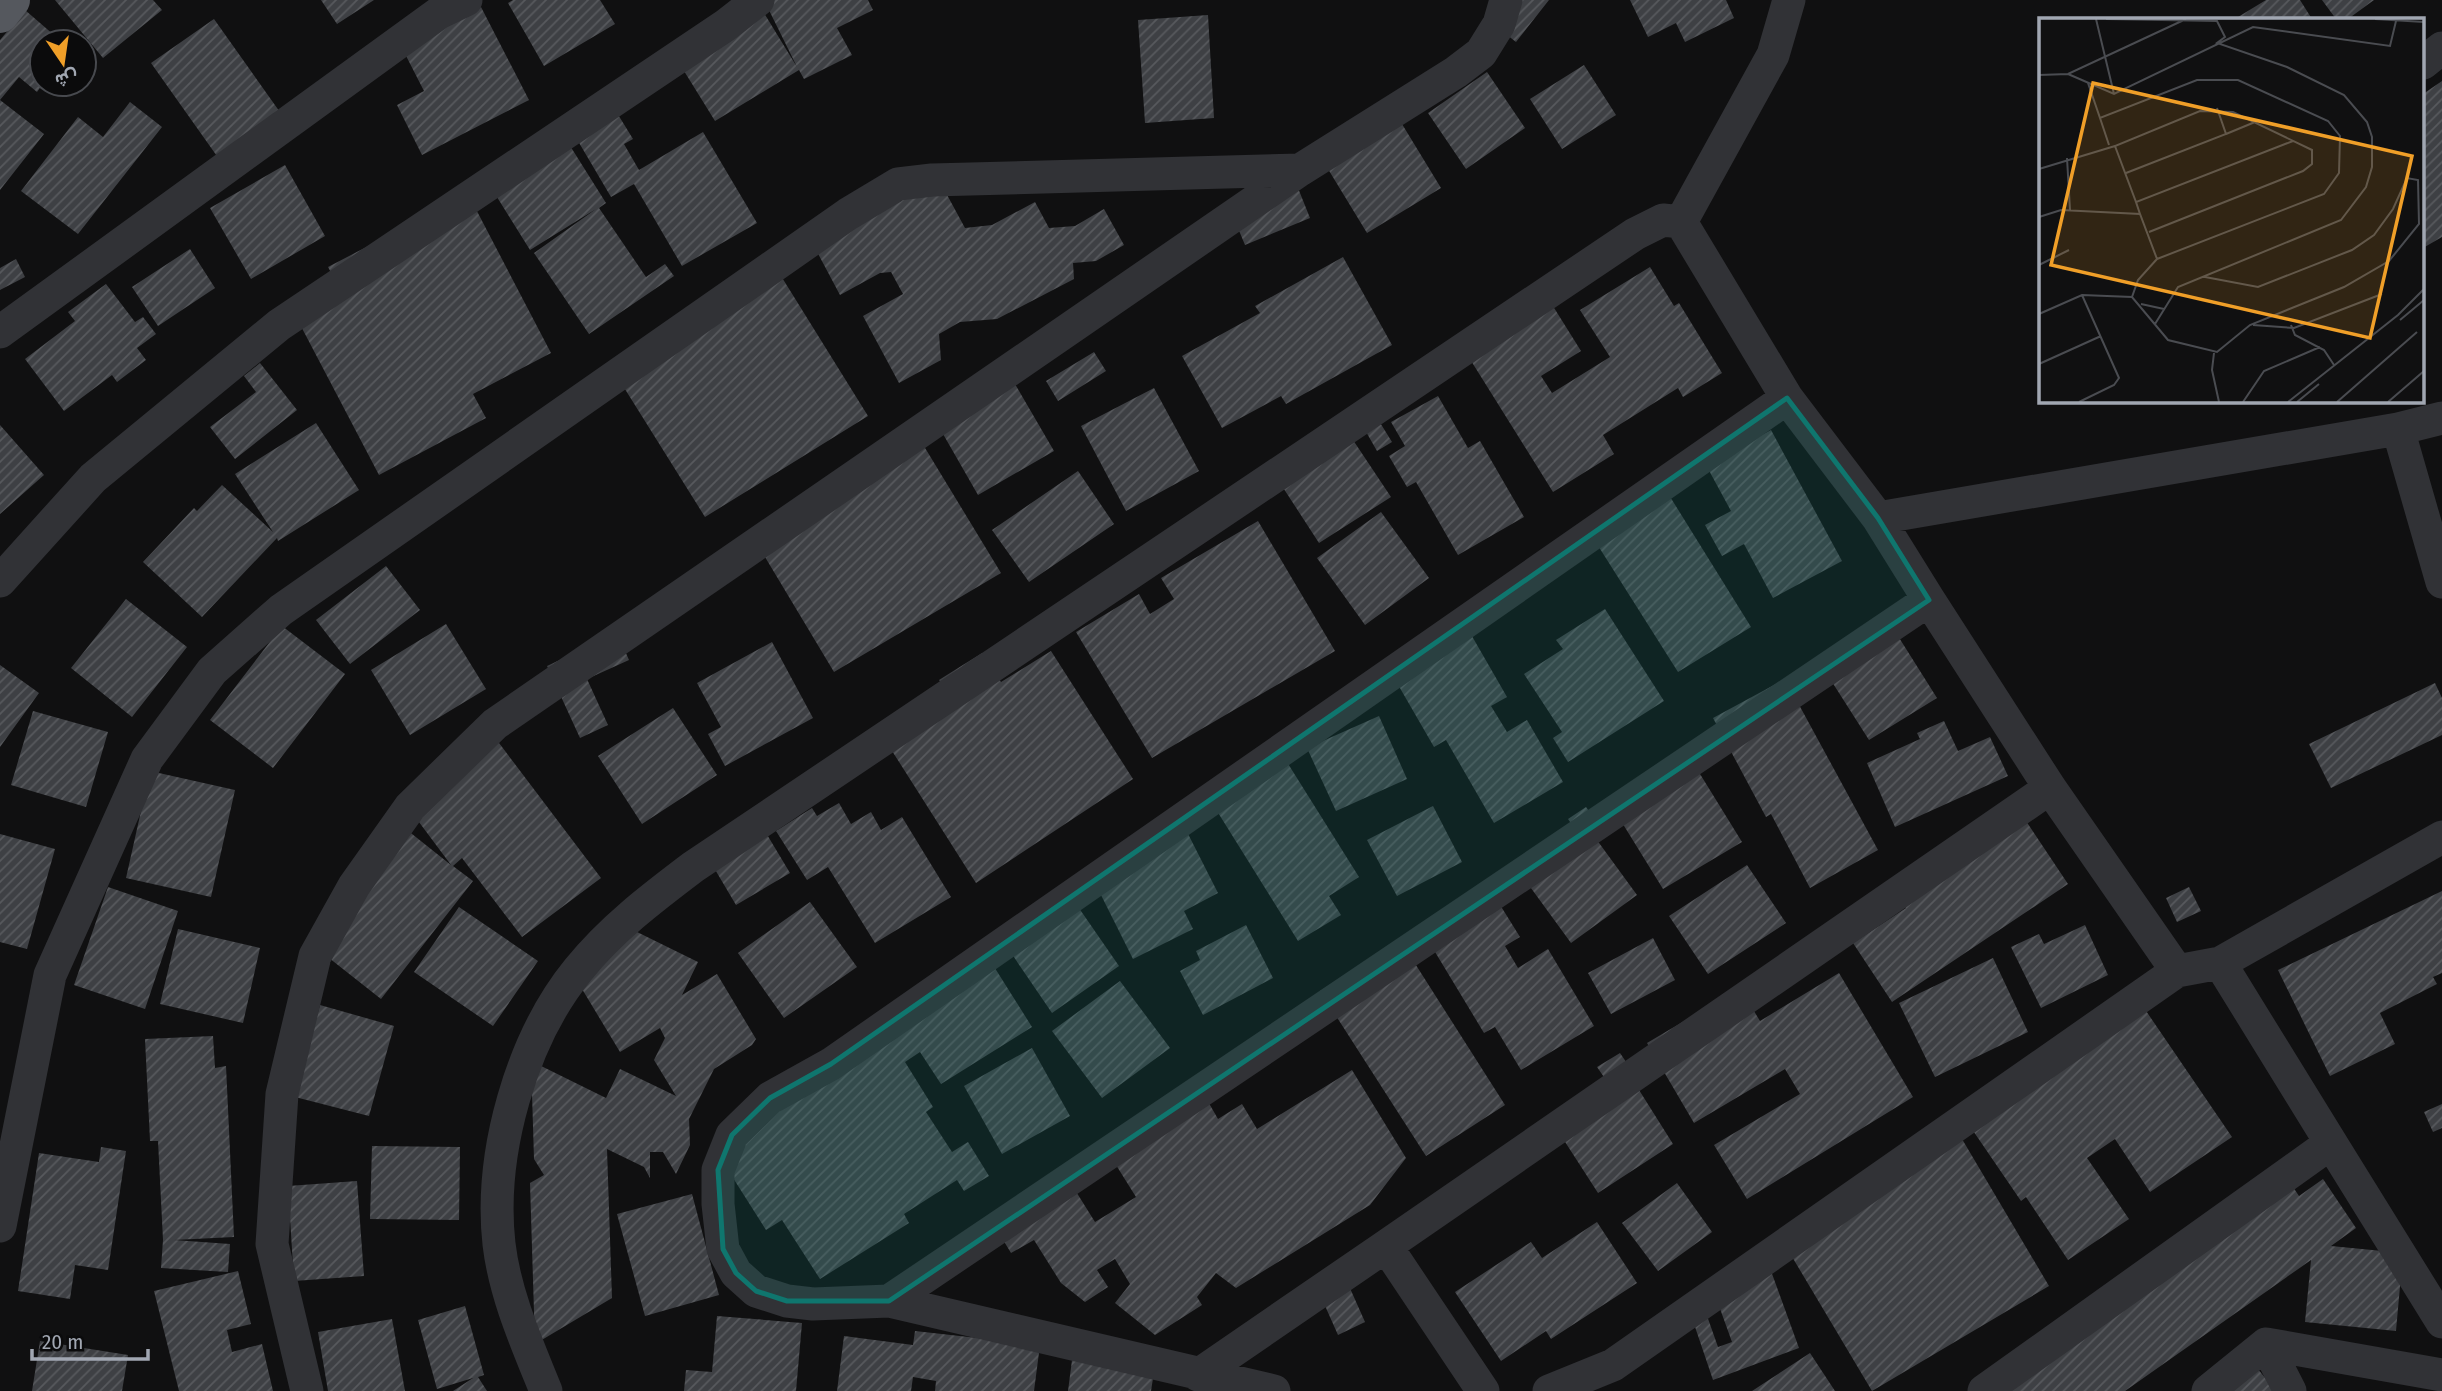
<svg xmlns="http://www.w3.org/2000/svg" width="2442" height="1391" viewBox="0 0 2442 1391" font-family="'Fira Sans Condensed',Vazirmatn,sans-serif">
  <defs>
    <pattern id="building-hatch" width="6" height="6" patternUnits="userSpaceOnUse" patternTransform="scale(1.75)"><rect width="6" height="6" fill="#3e4044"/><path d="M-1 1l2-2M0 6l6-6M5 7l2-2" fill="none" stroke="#57595d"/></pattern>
  </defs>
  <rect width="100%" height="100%" fill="#101011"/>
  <path fill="url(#building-hatch)" d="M 55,0 L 153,0 L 162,10 L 103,58 Z
    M 321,0 L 374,0 L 337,24 Z
    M 513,0 L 600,0 L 615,24 L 544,66 L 508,3 Z
    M 756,0 L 797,67 L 764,0 L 868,0 L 873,10 L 837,28 L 852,55 L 804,79 L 799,70 L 715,121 L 671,50 Z
    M 1512,0 L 1549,0 L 1516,42 L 1493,24 Z
    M 1630,0 L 1726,0 L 1734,18 L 1685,42 L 1676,23 L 1648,37 Z
    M 2266,0 L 2300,0 L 2312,19 L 2239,19 L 2238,17 Z
    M 2322,0 L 2374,0 L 2348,19 L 2336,19 Z
    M 481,7 L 529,100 L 422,155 L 397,105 L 424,91 L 402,48 Z
    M 25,10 L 62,42 L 42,42 L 42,85 L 37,92 L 19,77 L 0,100 L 44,134 L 0,190 L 0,40 Z
    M 1208,15 L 1214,118 L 1145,123 L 1138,20 Z
    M 214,19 L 282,115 L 219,159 L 151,63 Z
    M 1584,65 L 1616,115 L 1562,149 L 1530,99 Z
    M 1487,72 L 1525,128 L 1466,169 L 1428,113 Z
    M 2442,81 L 2442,237 L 2423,248 L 2423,94 Z
    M 42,84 L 65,84 L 56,95 Z
    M 606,95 L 633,139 L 624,144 L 639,170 L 703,132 L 757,223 L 682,266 L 634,184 L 611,197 L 565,119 Z
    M 130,102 L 162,127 L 78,234 L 21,191 L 78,117 L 103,137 Z
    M 1391,106 L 1441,188 L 1367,233 L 1317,151 Z
    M 562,133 L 606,203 L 599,208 L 646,277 L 665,264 L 674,276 L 589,334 L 534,253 L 596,209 L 530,250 L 487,181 Z
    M 285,165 L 325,236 L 251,279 L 210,208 Z
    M 939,180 L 965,228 L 992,225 L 1035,202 L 1049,228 L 1075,226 L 1104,209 L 1124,245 L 1096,261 L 1073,263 L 1074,279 L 997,319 L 960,322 L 939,334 L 941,360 L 899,383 L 863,316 L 903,294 L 891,272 L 880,273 L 840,295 L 815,248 Z
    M 1296,183 L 1310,218 L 1245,245 L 1230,209 Z
    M 468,194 L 551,353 L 473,394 L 486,418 L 379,475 L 294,313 L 340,289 L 328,267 Z
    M 190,249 L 215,288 L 158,326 L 132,287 Z
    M 1343,257 L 1392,345 L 1286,404 L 1281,396 L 1222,428 L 1182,356 L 1260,313 L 1255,306 Z
    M 16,259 L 25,277 L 0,290 L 0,268 Z
    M 1650,267 L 1674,306 L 1679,303 L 1722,373 L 1683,397 L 1678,388 L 1603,435 L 1614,454 L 1553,492 L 1463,348 L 1546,295 L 1581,351 L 1541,376 L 1552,393 L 1610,357 L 1580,310 Z
    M 781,276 L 868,416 L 705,517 L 618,378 Z
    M 106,284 L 135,322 L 143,317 L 156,334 L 137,348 L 146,360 L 117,382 L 112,375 L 64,411 L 25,359 L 75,321 L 68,312 Z
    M 1094,352 L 1106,371 L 1058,401 L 1046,381 Z
    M 260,363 L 297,410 L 235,459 L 210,427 L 256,392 L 244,376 Z
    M 1015,384 L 1054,451 L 978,495 L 939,427 Z
    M 1154,388 L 1199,471 L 1126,511 L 1081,426 Z
    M 1438,396 L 1468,448 L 1480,441 L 1524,517 L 1458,555 L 1416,482 L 1407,487 L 1389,456 L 1405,446 L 1391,422 Z
    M 1379,421 L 1392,442 L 1377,451 L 1365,430 Z
    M 316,423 L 359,490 L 278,541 L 277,538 L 202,617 L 143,562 L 194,508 L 197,511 L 222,485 L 273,532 L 235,474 Z
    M 0,425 L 44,475 L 0,514 Z
    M 1771,430 L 1842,561 L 1773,598 L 1744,544 L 1722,556 L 1705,525 L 1731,511 L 1706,465 Z
    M 1351,437 L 1391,497 L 1319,543 L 1280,483 Z
    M 919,438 L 1001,573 L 834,672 L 756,542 Z
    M 1078,471 L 1114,524 L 1029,582 L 992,530 Z
    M 1664,487 L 1751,627 L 1678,672 L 1590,533 Z
    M 1381,512 L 1429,578 L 1365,625 L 1317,558 Z
    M 1258,521 L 1335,651 L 1152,758 L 1076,632 L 1139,594 L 1150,614 L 1174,599 L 1161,578 Z
    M 386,566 L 420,610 L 350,664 L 316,620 Z
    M 126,599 L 187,647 L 132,717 L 71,668 Z
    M 1605,609 L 1664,701 L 1568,762 L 1553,738 L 1562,732 L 1524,674 L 1563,649 L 1556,640 Z
    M 1886,617 L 1937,698 L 1869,740 L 1818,660 Z
    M 446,624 L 486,689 L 410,735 L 371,670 Z
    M 282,626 L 345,674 L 273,768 L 210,720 Z
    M 1469,631 L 1507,697 L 1491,706 L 1507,732 L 1527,720 L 1563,782 L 1494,823 L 1446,740 L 1434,747 L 1393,676 Z
    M 617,633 L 629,660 L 587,679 L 608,725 L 580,738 L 547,666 Z
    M 772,642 L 813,718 L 725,766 L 708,734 L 721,727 L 697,683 Z
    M 1051,651 L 1133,779 L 976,883 L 887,743 L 946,691 L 939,680 L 982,653 L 1001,682 Z
    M 0,665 L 39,693 L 0,747 Z
    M 1785,679 L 1878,850 L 1810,888 L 1771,814 L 1766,817 L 1713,718 Z
    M 2435,683 L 2442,698 L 2442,735 L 2331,788 L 2309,744 Z
    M 673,708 L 717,775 L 642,824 L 598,756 Z
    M 33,711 L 108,732 L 86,807 L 11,785 Z
    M 1379,716 L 1407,779 L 1336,811 L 1307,748 Z
    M 1944,721 L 1958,751 L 1990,737 L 2008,776 L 1895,827 L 1867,763 L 1920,739 L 1917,733 Z
    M 496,739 L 601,878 L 522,937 L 462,858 L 453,866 L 473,881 L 381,999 L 310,943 L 402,826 L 451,865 L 407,806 Z
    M 1275,743 L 1359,877 L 1329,896 L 1341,915 L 1298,941 L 1202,787 Z
    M 1692,761 L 1742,842 L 1663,889 L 1613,808 Z
    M 150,771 L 235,790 L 211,897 L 126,878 Z
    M 839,803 L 851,824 L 871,812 L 881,830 L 902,817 L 951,897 L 875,943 L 828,867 L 807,880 L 776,831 L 812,808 L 817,816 Z
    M 1433,806 L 1462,862 L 1397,896 L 1367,840 Z
    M 2016,806 L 2068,884 L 1892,1002 L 1853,943 L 1906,908 L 1897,895 Z
    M 1586,807 L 1602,829 L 1594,836 L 1637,895 L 1571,943 L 1520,873 L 1577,832 L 1568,819 Z
    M 760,823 L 790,873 L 736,905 L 707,856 Z
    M 1184,826 L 1218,893 L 1184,911 L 1193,929 L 1133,959 L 1090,873 Z
    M 0,834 L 55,849 L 27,949 L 0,942 Z
    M 1747,865 L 1786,923 L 1708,974 L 1669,916 Z
    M 108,887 L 178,911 L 145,1009 L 74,985 Z
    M 2189,887 L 2201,911 L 2177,922 L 2166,898 Z
    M 2442,891 L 2442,973 L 2433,977 L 2437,984 L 2380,1013 L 2395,1044 L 2330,1076 L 2278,970 Z
    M 1072,898 L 1119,966 L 1052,1013 L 1005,944 Z
    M 1497,900 L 1520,937 L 1505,946 L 1518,968 L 1548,949 L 1594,1026 L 1521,1070 L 1495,1027 L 1484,1033 L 1429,942 Z
    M 810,902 L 857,967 L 784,1018 L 738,953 Z
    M 459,907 L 538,961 L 493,1026 L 414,972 Z
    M 1246,925 L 1273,978 L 1203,1015 L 1180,971 L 1200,960 L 1196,951 Z
    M 2085,925 L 2108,975 L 2041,1008 L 2011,947 L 2039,934 L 2044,944 Z
    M 178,929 L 260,948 L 243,1023 L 160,1004 Z
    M 633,930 L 698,962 L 682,995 L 717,974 L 756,1039 L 752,1045 L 714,1069 L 689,1119 L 690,1145 L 676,1174 L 663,1152 L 650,1152 L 650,1178 L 644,1167 L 607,1149 L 612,1298 L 535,1344 L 530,1183 L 544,1175 L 534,1159 L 531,1061 L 606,1098 L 620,1069 L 676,1096 L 654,1060 L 665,1038 L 660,1028 L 620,1052 L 582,989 Z
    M 1653,938 L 1675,980 L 1611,1014 L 1588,973 Z
    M 1400,940 L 1505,1105 L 1426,1156 L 1320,991 Z
    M 981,946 L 1032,1027 L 941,1084 L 920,1052 L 905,1062 L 933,1107 L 926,1112 L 952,1152 L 968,1142 L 989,1176 L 964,1191 L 957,1180 L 904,1214 L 909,1223 L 820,1279 L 782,1220 L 766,1230 L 714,1148 Z
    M 1993,958 L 2028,1032 L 1935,1077 L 1899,1003 Z
    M 1839,973 L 1913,1097 L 1747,1199 L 1714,1145 L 1800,1094 L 1785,1069 L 1694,1123 L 1647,1043 L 1740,988 L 1760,1021 Z
    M 1120,981 L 1170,1048 L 1102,1098 L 1052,1031 Z
    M 320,1005 L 394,1026 L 369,1116 L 295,1097 Z
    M 2142,1005 L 2232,1137 L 2150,1192 L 2115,1139 L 2087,1158 L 2129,1219 L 2068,1260 L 2026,1197 L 2021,1201 L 1965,1119 Z
    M 213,1036 L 215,1068 L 226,1066 L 234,1237 L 174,1240 L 230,1244 L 228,1272 L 161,1268 L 163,1240 L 158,1141 L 150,1141 L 145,1039 Z
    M 1032,1048 L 1070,1116 L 1002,1154 L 964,1086 Z
    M 1620,1053 L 1637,1078 L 1615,1093 L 1597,1067 Z
    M 1352,1070 L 1406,1158 L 1370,1205 L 1236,1288 L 1216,1273 L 1197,1297 L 1202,1305 L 1155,1335 L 1115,1303 L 1130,1284 L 1115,1259 L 1097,1270 L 1108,1287 L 1085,1302 L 1061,1283 L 1034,1240 L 1011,1253 L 991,1220 L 1065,1174 L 1095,1222 L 1136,1197 L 1111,1157 L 1206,1098 L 1218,1119 L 1242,1104 L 1257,1129 Z
    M 1634,1082 L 1673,1144 L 1598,1193 L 1558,1131 Z
    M 2442,1104 L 2442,1128 L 2433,1132 L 2424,1112 Z
    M 1962,1139 L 2049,1286 L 1872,1391 L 1785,1245 Z
    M 372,1146 L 460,1147 L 459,1220 L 370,1219 Z
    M 101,1147 L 126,1151 L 108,1270 L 75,1265 L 70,1299 L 18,1291 L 39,1153 L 99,1162 Z
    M 2287,1178 L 2299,1196 L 2323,1179 L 2356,1228 L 2331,1246 L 2403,1253 L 2396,1331 L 2305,1322 L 2311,1260 L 2125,1391 L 1998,1391 Z
    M 357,1181 L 364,1276 L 294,1281 L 288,1186 Z
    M 1677,1183 L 1712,1232 L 1658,1271 L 1622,1223 Z
    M 692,1194 L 719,1295 L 645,1316 L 617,1214 Z
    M 1597,1222 L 1637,1283 L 1551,1339 L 1546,1331 L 1501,1361 L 1455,1292 L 1531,1242 L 1542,1258 Z
    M 238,1271 L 251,1324 L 227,1330 L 232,1352 L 262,1344 L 273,1391 L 179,1391 L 154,1291 Z
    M 1771,1271 L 1799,1348 L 1713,1380 L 1692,1318 L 1706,1313 L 1718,1347 L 1732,1342 L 1714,1292 Z
    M 1349,1286 L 1365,1322 L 1338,1335 L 1322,1299 Z
    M 465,1306 L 484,1375 L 478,1377 L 487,1391 L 453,1391 L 473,1378 L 437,1389 L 418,1320 Z
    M 717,1316 L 802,1323 L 796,1391 L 684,1391 L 686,1370 L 712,1372 Z
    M 392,1319 L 405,1391 L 328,1391 L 318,1332 Z
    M 915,1331 L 1040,1345 L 1034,1391 L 935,1391 L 936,1381 L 913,1377 L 911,1391 L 837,1391 L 844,1336 L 913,1345 Z
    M 40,1341 L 128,1355 L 122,1391 L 32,1391 Z
    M 1810,1353 L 1835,1391 L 1752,1391 Z
    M 1072,1360 L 1154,1372 L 1151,1391 L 1068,1391 Z
    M 2257,1368 L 2276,1391 L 2203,1391 Z"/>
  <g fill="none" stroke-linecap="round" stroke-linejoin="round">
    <path stroke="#313236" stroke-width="33" d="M 1789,0 L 1773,55 L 1681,222 L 1787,398 L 1878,518 L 2398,429 L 2442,418
      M 2423,63 L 2442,48
      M 0,332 L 439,13 L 466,0
      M 2398,429 L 2442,582
      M 0,581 L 93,478 L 279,325 L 726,25 L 758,0
      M 2220,963 L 2331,1143
      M 2177,971 L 2220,963 L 2442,837
      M 0,1226 L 50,975 L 147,759 L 212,671 L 281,610 L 848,214 L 898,184 L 932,180 L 1300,170
      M 889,1301 L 1929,600 L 1878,518
      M 2266,1344 L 2290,1391
      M 1198,1375 L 1386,1246
      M 307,1391 L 272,1244 L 282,1094 L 315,956 L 354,886 L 410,807 L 495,724 L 1300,170 L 1456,72 L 1481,53 L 1499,24 L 1506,0
      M 546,1391 C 527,1344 505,1295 499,1244 C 489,1154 521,1040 578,970 C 611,929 652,898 693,867 L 1635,234 L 1663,220 L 1681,222
      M 1274,1391 L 889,1301 L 813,1304 L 787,1301 L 756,1291 L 736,1273 L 723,1249 L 718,1204 L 718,1170 L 732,1135 L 770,1098 L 831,1064 L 1787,398
      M 1483,1391 L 1386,1246 L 2050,788
      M 1549,1391 L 1613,1365 L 2177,971 L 2050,788 L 1929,600
      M 1984,1391 L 2331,1143 L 2442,1322
      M 2208,1391 L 2266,1344 L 2442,1375"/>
    <path stroke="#55585e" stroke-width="38" d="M 0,14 L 11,0"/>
  </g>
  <path fill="#0f766e" fill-opacity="0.2" stroke="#0f766e" stroke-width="5" stroke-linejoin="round" d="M 1787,398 L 1878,518 L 1929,600 L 889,1301 L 787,1301 L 756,1291 L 736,1273 L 723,1249 L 718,1170 L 732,1135 L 770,1098 L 831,1064 Z"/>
  <g transform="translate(2039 18)">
    <rect width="385" height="385" fill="#101011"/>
    <path fill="none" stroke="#4a4c51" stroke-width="2" d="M 57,1 L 75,76M 67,1 L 178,3 L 186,19 L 178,25 L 248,49 L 305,77 L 328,104 L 333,119 L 333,149 L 327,169 L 302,202 L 139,269 L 116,306M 336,1 L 385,4M 29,56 L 75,76 L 214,9 L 351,28 L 357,3M 0,57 L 29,56 L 147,1M 49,65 L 61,100 L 158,62 L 199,62 L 289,103 L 301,118 L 300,155 L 285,176 L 118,241M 61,100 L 70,127M 187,116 L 216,104M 28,140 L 31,192M 0,151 L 76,128M 87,155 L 187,116 L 178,90M 97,184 L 76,128 L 161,93 L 194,94 L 273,132 L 273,146 L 264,153 L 110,214M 101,196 L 97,184 L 254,123M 0,199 L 22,192 L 101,196 L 118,241 L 99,262 L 93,279M 0,247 L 30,232M 102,286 L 125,291M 0,296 L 43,277 L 93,279 L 129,322 L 178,334 L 211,307 L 305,269 L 350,243 L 380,206 L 379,162 L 368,160 L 354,191 L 335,217 L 313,232 L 219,269 L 166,259M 361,302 L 385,282M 214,307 L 255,310 L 343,276M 252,307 L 256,317 L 285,332 L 295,347M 175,335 L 173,352 L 180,384M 0,346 L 62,318M 40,384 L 75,367 L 80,360 L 43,277M 204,384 L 225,353 L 281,329M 249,384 L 359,297 L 385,271M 258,384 L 280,366M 298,384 L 378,314M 349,384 L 385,353"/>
    <path fill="#f09f28" fill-opacity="0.15" stroke="#f09f28" stroke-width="3.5" d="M 54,65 L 373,138 L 331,320 L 12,247 Z"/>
    <rect width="385" height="385" fill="none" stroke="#a1a7b2" stroke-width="3.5"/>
  </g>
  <g transform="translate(63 63) rotate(167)"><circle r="33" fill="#0b0b0c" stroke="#47494e" stroke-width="2"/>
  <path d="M0-5L12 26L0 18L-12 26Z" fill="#f09f28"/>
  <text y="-10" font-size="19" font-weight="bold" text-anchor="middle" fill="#a1a7b2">ش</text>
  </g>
  <path d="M32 1349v10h116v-10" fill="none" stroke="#a1a7b2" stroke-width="3.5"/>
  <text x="42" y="1349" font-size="21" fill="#a1a7b2" stroke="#0b0b0c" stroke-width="5" paint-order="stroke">20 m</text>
</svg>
